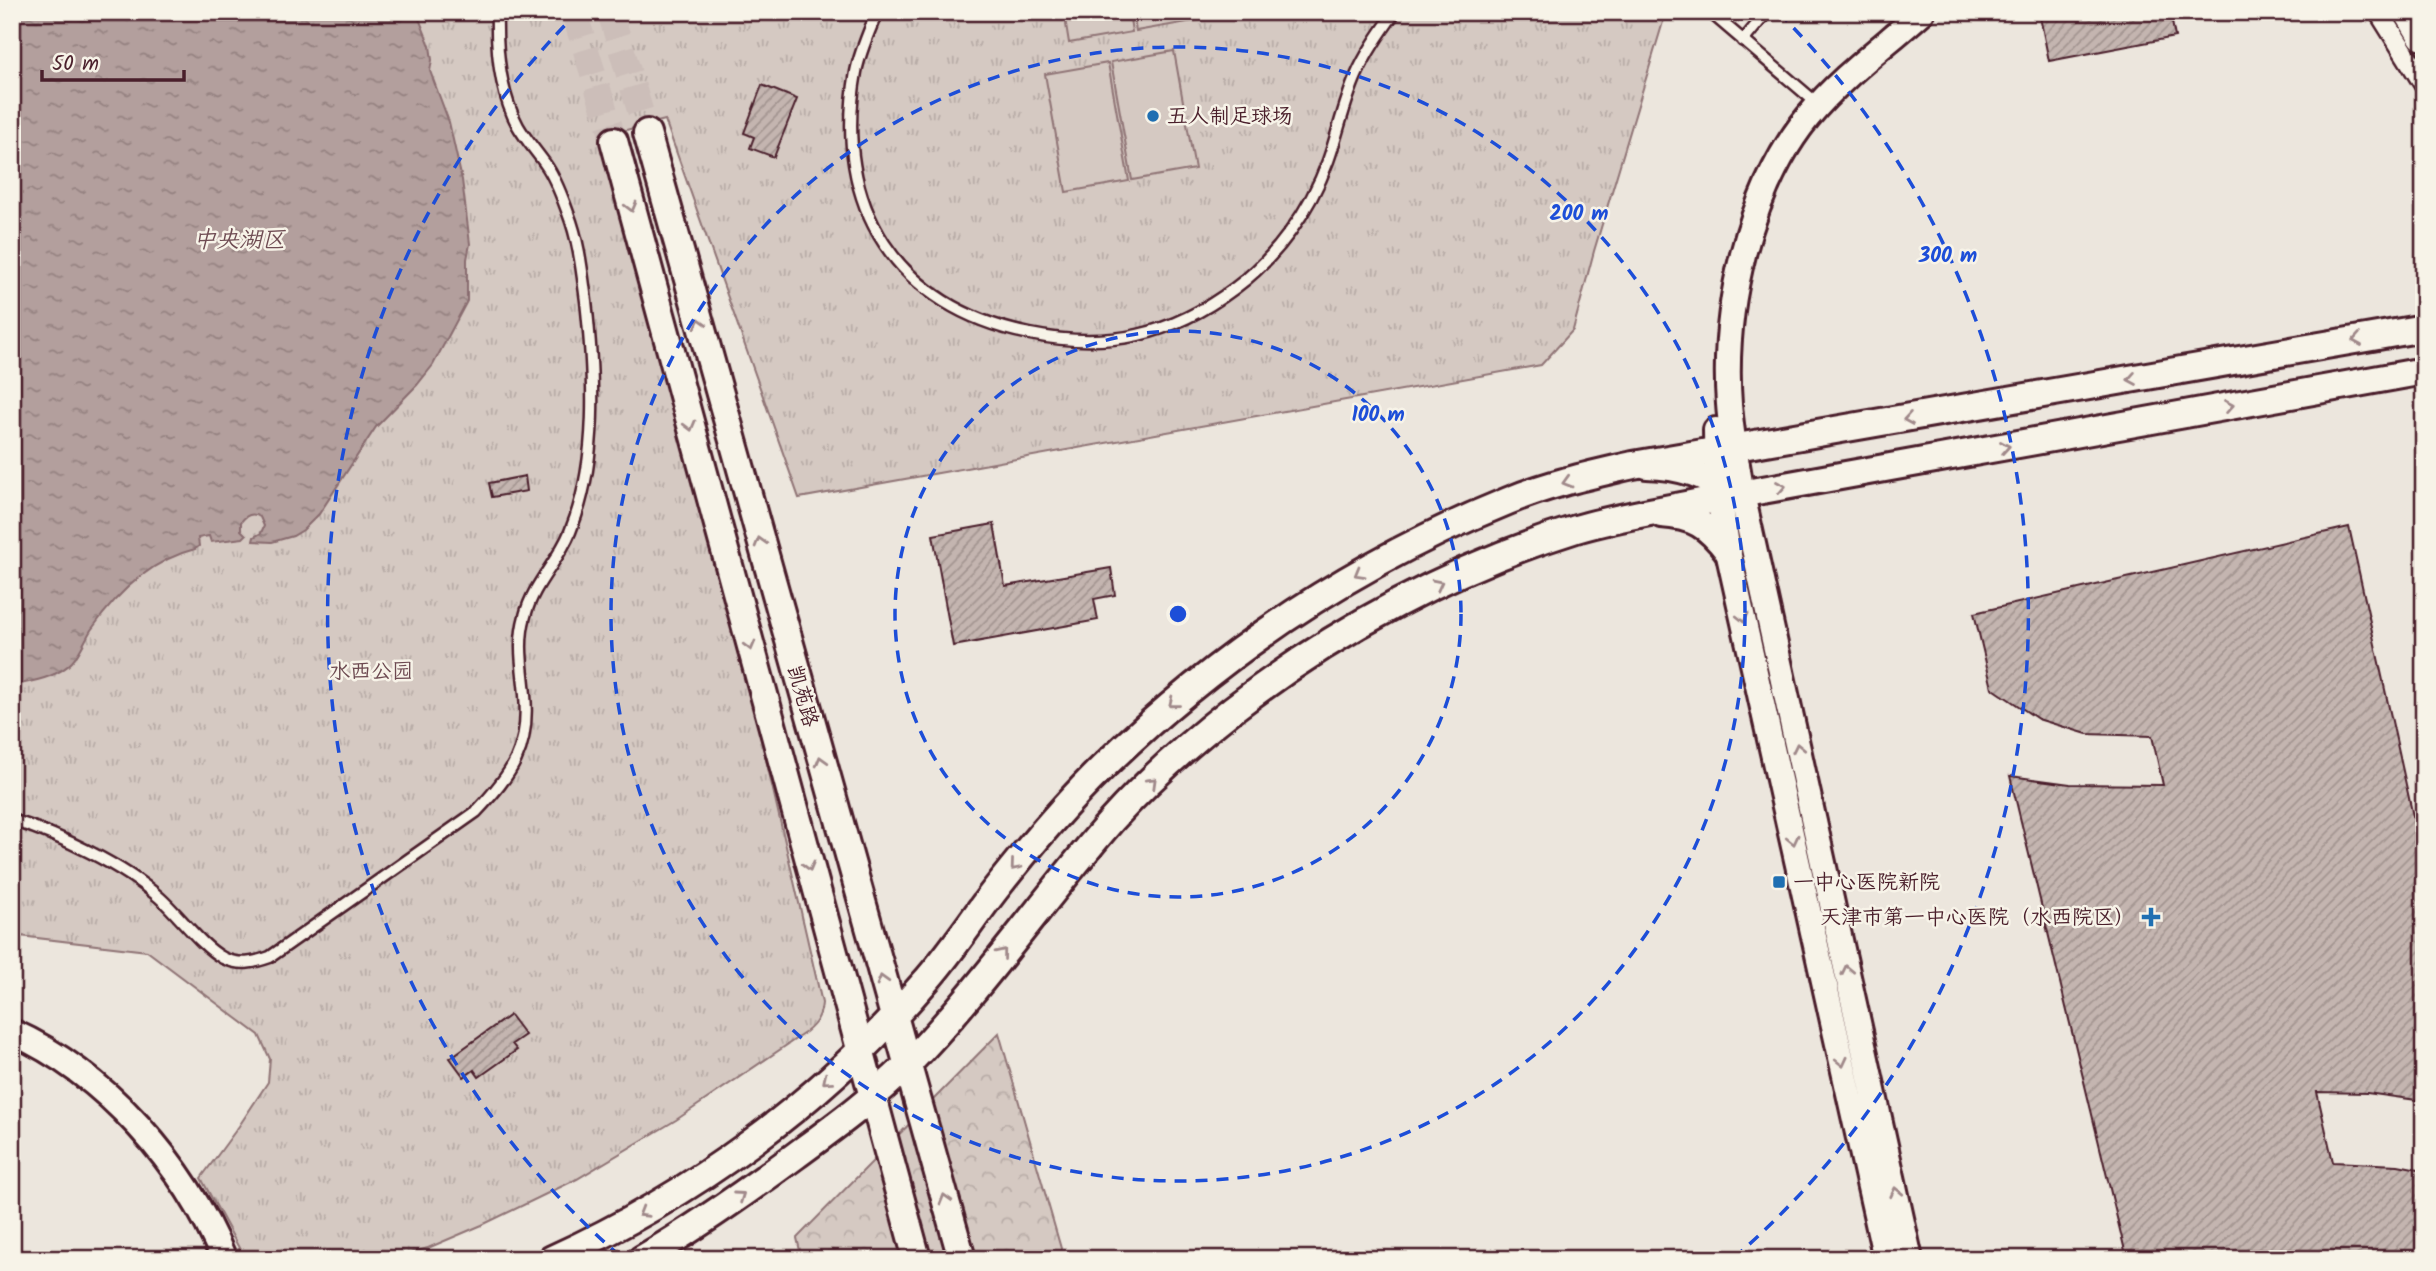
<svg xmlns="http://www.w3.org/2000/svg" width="2436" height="1271" viewBox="0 0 2436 1271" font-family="Kalam,'LXGW WenKai TC',sans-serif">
  <defs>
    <pattern id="grass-tufts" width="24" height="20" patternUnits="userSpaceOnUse" patternTransform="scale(1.75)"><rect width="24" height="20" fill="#d5c9c2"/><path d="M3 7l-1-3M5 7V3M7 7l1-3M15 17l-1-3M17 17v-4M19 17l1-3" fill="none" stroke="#b8aca7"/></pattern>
    <pattern id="forest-crowns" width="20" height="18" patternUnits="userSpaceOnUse" patternTransform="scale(1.75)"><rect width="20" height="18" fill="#d5c9c2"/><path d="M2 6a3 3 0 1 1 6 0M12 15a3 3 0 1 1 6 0" fill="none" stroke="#b8aca7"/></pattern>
    <pattern id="water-ripples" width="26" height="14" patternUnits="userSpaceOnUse" patternTransform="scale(1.75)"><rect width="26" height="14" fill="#b39f9d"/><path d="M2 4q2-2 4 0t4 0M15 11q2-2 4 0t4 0" fill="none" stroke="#948180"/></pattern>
    <pattern id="building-hatch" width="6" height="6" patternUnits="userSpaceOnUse" patternTransform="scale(1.75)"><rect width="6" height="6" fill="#c4b5b0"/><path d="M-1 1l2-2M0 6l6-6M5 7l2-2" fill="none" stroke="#a1938f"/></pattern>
  </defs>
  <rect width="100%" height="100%" fill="#ece6dd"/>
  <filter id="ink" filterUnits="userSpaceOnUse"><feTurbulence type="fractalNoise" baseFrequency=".0143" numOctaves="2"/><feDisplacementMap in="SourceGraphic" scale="14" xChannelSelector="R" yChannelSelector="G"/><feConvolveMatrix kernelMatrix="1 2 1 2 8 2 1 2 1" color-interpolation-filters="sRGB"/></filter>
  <g filter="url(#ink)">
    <path fill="url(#grass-tufts)" stroke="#907476" stroke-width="2" d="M 12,12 L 1666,12 L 1594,251 L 1573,330 L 1541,365 L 799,498 L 665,120 L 599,137 L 762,742 L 822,1003 C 821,1016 816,1024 806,1032 L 676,1120 L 577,1179 L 482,1225 L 428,1248 L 388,1259 L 245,1259 L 201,1178 L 239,1126 L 268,1082 L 270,1059 L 259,1035 L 147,951 L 12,935 Z"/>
    <path fill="url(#forest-crowns)" stroke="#907476" stroke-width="2" d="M 999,1033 L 1064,1259 L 802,1259 L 797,1238 Z"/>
    <path fill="#d5c9c2" stroke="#907476" stroke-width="2" d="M 1064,12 L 1129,12 L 1132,32 L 1069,43 Z
      M 1133,12 L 1198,12 L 1199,20 L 1136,31 Z
      M 1174,51 L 1195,169 L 1132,180 L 1111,62 Z
      M 1108,63 L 1129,181 L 1066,192 L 1045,74 Z"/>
    <path fill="url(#water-ripples)" stroke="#896c6f" stroke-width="2" d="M 12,12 L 413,12 L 420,21 L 430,46 L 432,60 L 430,71 L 449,122 L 462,180 L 470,244 L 467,259 L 467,301 L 433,365 L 417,385 L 376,427 L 319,514 L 303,530 L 293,536 L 272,542 L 253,541 L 254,537 L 261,533 L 264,526 L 260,517 C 252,512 246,515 241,522 L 241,530 L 246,535 L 243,538 L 211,542 L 209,536 L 198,538 L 199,546 L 195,549 C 151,560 117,593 91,630 C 85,640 80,653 72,662 C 57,678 32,681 12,686 Z"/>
    <path fill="url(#building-hatch)" stroke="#4a1f2b" stroke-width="2" d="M 2039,12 L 2170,12 L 2175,37 L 2049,61 Z
      M 762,85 L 797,99 L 774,157 L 750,148 L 754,137 L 744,133 Z
      M 525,476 L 527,491 L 492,497 L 489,483 Z
      M 994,524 L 1005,586 L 1111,568 L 1115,595 L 1094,599 L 1098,620 L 953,646 L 933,535 Z
      M 2349,527 L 2424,866 L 2424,1101 L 2367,1093 L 2317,1092 L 2333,1162 L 2398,1165 L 2424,1170 L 2424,1259 L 2127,1259 L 2010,776 L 2070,784 L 2163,785 L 2152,736 L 2087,734 L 2038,719 L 1992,688 L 1974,613 Z
      M 510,1015 L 525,1035 L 512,1044 L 517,1050 L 479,1077 L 474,1070 L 464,1077 L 450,1058 Z"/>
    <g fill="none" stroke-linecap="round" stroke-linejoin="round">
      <path stroke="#ccbeb9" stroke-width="26" stroke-dasharray="26 13" stroke-linecap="butt" d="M 574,12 L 614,141
        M 610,12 L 647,133"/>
      <defs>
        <path id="service" d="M 877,12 C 869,32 860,51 856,72 C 832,206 897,308 1030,334 C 1108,350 1171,336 1235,288 C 1277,257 1310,210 1328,161 C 1338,133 1344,103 1356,76 C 1366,53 1380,33 1395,12
          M 1710,12 L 1819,105
          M 1743,41 L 1767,12
          M 12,820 C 60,835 123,865 160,898 C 179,915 201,946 223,958 C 240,966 253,963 270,957 L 476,812 C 512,774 530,749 525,695 C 523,668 517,644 525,616 C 533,584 558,562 570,532 C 599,462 594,375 586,301 C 582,271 579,241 568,213 C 562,197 556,179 546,165 C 537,152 526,140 518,126 C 500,93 496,49 497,12"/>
        <path id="minor" d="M 2379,12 L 2424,84"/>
        <path id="tertiary" d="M 1716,430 L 1717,485 L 1728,551 L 1886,1259
          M 1647,466 C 1675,467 1705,473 1726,493
          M 12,1032 C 106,1074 185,1165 224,1259
          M 1910,1259 L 1742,494 C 1737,464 1731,434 1729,404 C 1722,310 1748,191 1808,117 C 1841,77 1884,46 1922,12"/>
        <path id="secondary" d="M 647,133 L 962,1259
          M 614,141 L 917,1259
          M 1661,514 C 1694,516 1708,525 1728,551
          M 552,1259 C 692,1196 824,1100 924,983 C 950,954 971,921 995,890 C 1028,848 1064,805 1103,767 C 1220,653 1357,562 1508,501 C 1548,484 1591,475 1633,465 L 2424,328
          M 642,1259 C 695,1228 745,1193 795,1156 C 833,1128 872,1100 906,1066 C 981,990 1042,900 1112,820 C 1148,780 1191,742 1233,709 C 1334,631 1453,567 1576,529 C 1626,514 1678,508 1729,496 L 2424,371"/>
        <path id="trunk" d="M 2411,12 L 2424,34"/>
      </defs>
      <use href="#service" stroke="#4a1f2b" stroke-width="15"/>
      <use href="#minor" stroke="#4a1f2b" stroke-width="24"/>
      <use href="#tertiary" stroke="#4a1f2b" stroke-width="30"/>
      <use href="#secondary" stroke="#4a1f2b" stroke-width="32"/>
      <use href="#trunk" stroke="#4a1f2b" stroke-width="37"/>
      <use href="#service" stroke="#f7f3e8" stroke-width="10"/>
      <use href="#minor" stroke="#f7f3e8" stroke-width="19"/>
      <use href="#tertiary" stroke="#f7f3e8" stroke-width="24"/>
      <use href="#secondary" stroke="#f7f3e8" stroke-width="26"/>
      <use href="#trunk" stroke="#f7f3e8" stroke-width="32"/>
    </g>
    <defs><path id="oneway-chevron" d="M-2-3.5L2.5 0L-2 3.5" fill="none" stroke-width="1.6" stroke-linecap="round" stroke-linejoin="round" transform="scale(1.75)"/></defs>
    <g stroke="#a0898a">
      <use href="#oneway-chevron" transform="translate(631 207) rotate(75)"/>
      <use href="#oneway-chevron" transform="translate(700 323) rotate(-106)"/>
      <use href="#oneway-chevron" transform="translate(2357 340) rotate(170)"/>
      <use href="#oneway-chevron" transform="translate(2132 379) rotate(170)"/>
      <use href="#oneway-chevron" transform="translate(2229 406) rotate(-10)"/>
      <use href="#oneway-chevron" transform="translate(1908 419) rotate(170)"/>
      <use href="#oneway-chevron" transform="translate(690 426) rotate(75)"/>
      <use href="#oneway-chevron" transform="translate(2005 447) rotate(-10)"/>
      <use href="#oneway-chevron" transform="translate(1567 482) rotate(164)"/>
      <use href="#oneway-chevron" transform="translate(1781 487) rotate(-10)"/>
      <use href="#oneway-chevron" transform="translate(760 542) rotate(-106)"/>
      <use href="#oneway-chevron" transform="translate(1359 573) rotate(150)"/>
      <use href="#oneway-chevron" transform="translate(1438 584) rotate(-27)"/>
      <use href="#oneway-chevron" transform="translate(1743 618) rotate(77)"/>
      <use href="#oneway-chevron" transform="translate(750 646) rotate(75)"/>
      <use href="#oneway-chevron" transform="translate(1173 703) rotate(141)"/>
      <use href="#oneway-chevron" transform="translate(1798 748) rotate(-102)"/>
      <use href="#oneway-chevron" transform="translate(821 761) rotate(-106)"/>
      <use href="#oneway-chevron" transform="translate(1152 782) rotate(-44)"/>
      <use href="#oneway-chevron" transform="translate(1793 840) rotate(77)"/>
      <use href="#oneway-chevron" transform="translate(809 866) rotate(75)"/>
      <use href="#oneway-chevron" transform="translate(1015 866) rotate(130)"/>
      <use href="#oneway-chevron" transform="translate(1002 953) rotate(-51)"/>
      <use href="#oneway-chevron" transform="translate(1847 970) rotate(-102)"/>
      <use href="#oneway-chevron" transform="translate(882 980) rotate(-106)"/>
      <use href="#oneway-chevron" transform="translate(1842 1062) rotate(77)"/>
      <use href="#oneway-chevron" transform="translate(827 1080) rotate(140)"/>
      <use href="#oneway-chevron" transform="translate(1896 1192) rotate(-102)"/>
      <use href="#oneway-chevron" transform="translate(740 1196) rotate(-35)"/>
      <use href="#oneway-chevron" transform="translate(945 1199) rotate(-106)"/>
      <use href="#oneway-chevron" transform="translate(643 1213) rotate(149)"/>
    </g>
  </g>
  <g fill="none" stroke="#1d4ed8" stroke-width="3.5" stroke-dasharray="12 9">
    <circle cx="1178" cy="614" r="283"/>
    <circle cx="1178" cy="614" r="567"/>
    <path d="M620 1256A850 850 0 0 1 577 13M1779 13A850 850 0 0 1 1736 1256"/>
  </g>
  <g fill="#1f6fb2" stroke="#f7f3e8" stroke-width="2.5">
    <circle cx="1153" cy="116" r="7"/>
    <rect x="1772" y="875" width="14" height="14" rx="3.5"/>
    <path d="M2147.5 906.5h7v7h7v7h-7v7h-7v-7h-7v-7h7z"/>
  </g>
  <g text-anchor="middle" stroke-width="5" stroke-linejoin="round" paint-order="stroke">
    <g font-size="21" fill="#4a1f2b" stroke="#f7f3e8" text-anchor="start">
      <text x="1167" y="123">五人制足球场</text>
      <text x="1793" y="889">一中心医院新院</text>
      <text x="2135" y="924" text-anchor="end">天津市第一中心医院（水西院区）</text>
    </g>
    <g font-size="21" fill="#6d4a51" stroke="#f7f3e8">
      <text x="371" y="678">水西公园</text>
    </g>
    <g font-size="21" fill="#4a1f2b" stroke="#f7f3e8">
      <text transform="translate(803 696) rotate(74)" y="7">凯苑路</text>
    </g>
    <g font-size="23" font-style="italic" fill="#6f4c53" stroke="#f7f3e8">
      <text x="239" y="247">中央湖区</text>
    </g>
  </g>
  <circle cx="1178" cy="614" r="10" fill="#1d4ed8" stroke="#f7f3e8" stroke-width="3.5"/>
  <g font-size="21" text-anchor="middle" font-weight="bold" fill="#1d4ed8" stroke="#f7f3e8" stroke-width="5" stroke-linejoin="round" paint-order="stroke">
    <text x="1579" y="220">200 m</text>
    <text x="1948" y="262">300 m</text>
    <text x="1378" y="421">100 m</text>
  </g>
  <rect width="2436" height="1271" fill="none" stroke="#f7f3e8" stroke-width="42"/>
  <rect x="21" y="21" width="2394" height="1229" fill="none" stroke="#4a1f2b" stroke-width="2.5" filter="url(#ink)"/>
  <path d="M42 70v10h142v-10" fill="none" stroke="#4a1f2b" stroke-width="3.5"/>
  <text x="52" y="70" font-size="21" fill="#4a1f2b" stroke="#f7f3e8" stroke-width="5" paint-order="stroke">50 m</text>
</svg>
